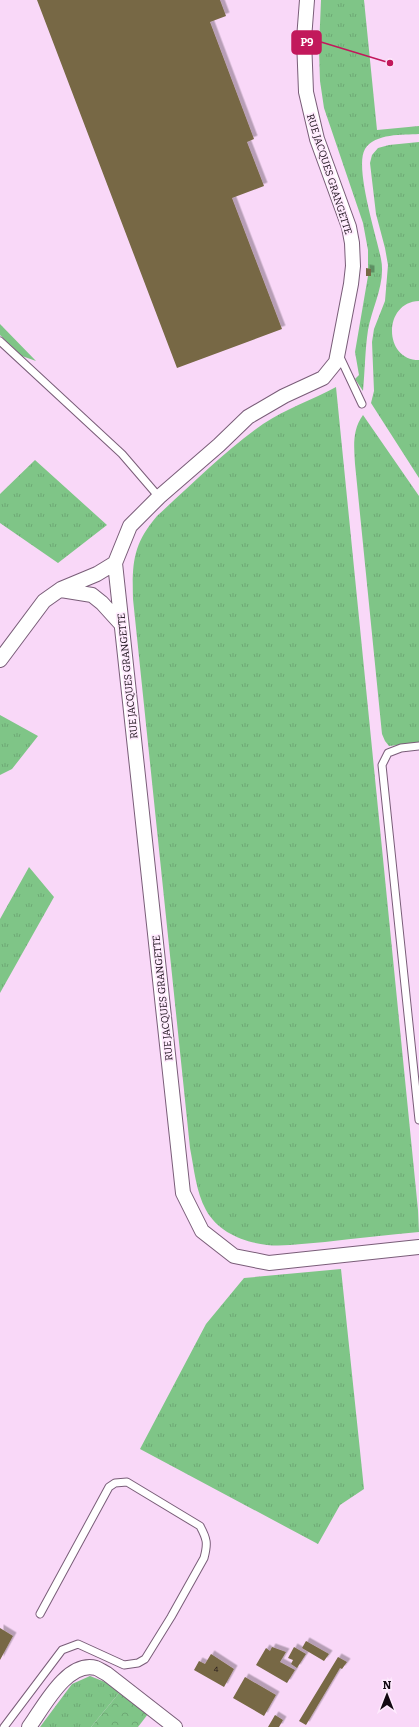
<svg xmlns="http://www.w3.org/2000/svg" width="419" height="1727" viewBox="0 0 419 1727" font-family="Bitter,serif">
  <defs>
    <pattern id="grass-tufts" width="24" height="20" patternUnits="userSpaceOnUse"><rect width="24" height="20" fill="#7fc587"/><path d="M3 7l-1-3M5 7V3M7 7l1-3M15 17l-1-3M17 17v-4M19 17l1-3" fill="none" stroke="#6da874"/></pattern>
    <pattern id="forest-crowns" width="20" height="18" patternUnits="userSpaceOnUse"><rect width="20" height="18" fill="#7fc587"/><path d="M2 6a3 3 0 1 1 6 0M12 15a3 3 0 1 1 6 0" fill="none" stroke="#6da874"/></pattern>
    <filter id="shadow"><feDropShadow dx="3.5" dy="-3.5" stdDeviation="0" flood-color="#0004"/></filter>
  </defs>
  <rect width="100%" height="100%" fill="#f9d8f8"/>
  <path fill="url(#grass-tufts)" d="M 321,0 L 364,0 L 377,130 L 419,126 L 419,134 C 403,135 375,133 365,149 C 354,167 377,238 381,259 C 386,283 372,307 368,330 C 365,350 365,370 363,391 L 355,379 L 359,375 L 355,352 L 368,276 L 371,276 L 371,269 L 368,269 L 368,250 L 363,223 L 324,108 L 320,81 L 319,49 Z
    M 419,142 L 419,301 C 383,302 383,360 419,360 L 419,478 L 371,403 L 374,391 L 372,342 L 374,329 L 385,301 L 388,265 L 385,248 L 376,214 L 370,163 L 372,155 L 378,148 L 389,145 Z
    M 0,324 L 36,361 L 22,356 L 0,335 Z
    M 336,387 L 418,1210 L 419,1232 C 388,1235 356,1238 325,1242 C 306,1243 286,1247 267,1245 C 243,1242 218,1232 206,1210 C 196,1192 194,1168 190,1148 L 133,599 C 132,563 133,544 157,516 C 191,485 225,451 263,424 C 285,409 312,400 336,387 Z
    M 363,415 L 419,496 L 419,743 L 389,746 L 385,741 L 382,734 L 355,464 C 354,447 352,430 363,415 Z
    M 35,460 L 107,525 L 58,563 L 0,523 L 0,494 Z
    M 0,715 L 38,736 L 12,769 L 0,775 Z
    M 29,867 L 54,897 L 0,993 L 0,919 Z
    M 341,1269 L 364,1489 L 340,1505 L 318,1544 L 140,1449 L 206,1324 L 244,1278 Z
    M 90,1676 L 110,1684 L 119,1693 L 91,1727 L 40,1727 L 72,1684 Z"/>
  <path fill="url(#forest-crowns)" d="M 119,1693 L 148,1714 L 138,1727 L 91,1727 Z"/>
  <path fill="#776844" filter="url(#shadow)" d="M 37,0 L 220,0 L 226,16 L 210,22 L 254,139 L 247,142 L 264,186 L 232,198 L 282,329 L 177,368 Z
    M 366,268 L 371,269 L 371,276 L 366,276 Z
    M 0,1628 L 13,1636 L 0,1660 Z
    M 306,1641 L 329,1654 L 324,1661 L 302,1648 Z
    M 272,1647 L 286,1652 L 280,1662 L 295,1670 L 287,1683 L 256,1665 L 266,1648 L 270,1651 Z
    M 294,1647 L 306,1654 L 297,1668 L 291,1664 L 293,1660 L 288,1658 Z
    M 211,1654 L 234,1669 L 224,1687 L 194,1670 L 199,1661 L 205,1664 Z
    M 338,1657 L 347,1662 L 342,1669 L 340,1668 L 306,1725 L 299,1721 Z
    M 245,1677 L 276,1695 L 264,1716 L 233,1698 Z
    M 275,1715 L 283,1720 L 279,1727 L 268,1727 Z"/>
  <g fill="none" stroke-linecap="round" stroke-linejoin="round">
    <defs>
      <path id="lane" d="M 0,341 L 122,454 L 159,497
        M 339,355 L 362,404
        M 419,746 L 401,748 L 388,753 L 382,765 L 419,1120
        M 4,1727 L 62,1650 L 78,1644 L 124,1665 L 138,1663 L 145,1659 L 171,1617 L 204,1558 C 208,1543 207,1539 200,1526 L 127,1482 L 115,1483 L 109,1487 L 40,1614"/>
      <path id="street" d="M 307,0 L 304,39 L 306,92 L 317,139 L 349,227 L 352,243 L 353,266 L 351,284 L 336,362 L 323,378 L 284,396 L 248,417 L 219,445 L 159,497 L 130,526 L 115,563 L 183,1193 L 202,1231 L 234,1256 L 269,1263 L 419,1247
        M 61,590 L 92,595 L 102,603 L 121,624
        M 0,660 L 44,601 L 61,589 L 97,574 L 115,563
        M 29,1727 C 43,1708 67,1660 96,1668 C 99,1669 103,1672 107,1674 L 175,1727"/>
    </defs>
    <use href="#lane" stroke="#795d78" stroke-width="9"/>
    <use href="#street" stroke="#795d78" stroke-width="16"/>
    <use href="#lane" stroke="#fff" stroke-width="7"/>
    <use href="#street" stroke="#fff" stroke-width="14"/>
  </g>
  <g text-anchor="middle" stroke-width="3.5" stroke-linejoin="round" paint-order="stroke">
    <g font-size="8" fill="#2c201e">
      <text x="216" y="1672">4</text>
    </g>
    <g font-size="10" fill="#130812" stroke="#feeafd">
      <text transform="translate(330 174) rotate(72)" y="4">RUE JACQUES GRANGETTE</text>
      <text transform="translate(127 676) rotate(-96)" y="4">RUE JACQUES GRANGETTE</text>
      <text transform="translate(162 998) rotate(-96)" y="4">RUE JACQUES GRANGETTE</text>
    </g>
  </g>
  <path fill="none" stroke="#c2185b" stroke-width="1.5" d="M390 63L321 42"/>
  <circle fill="#c2185b" stroke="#feeafd" stroke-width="1.5" cx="390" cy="63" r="4"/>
  <rect fill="#c2185b" stroke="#c2185b" stroke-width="1.5" x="292" y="31" width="29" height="23" rx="4"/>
  <g font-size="11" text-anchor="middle" font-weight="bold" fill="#fff">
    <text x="307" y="46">P9</text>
  </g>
  <g transform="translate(387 1695)" stroke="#feeafd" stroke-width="3" paint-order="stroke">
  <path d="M0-3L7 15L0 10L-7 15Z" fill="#130812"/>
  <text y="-6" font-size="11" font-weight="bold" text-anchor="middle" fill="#130812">N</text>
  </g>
</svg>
